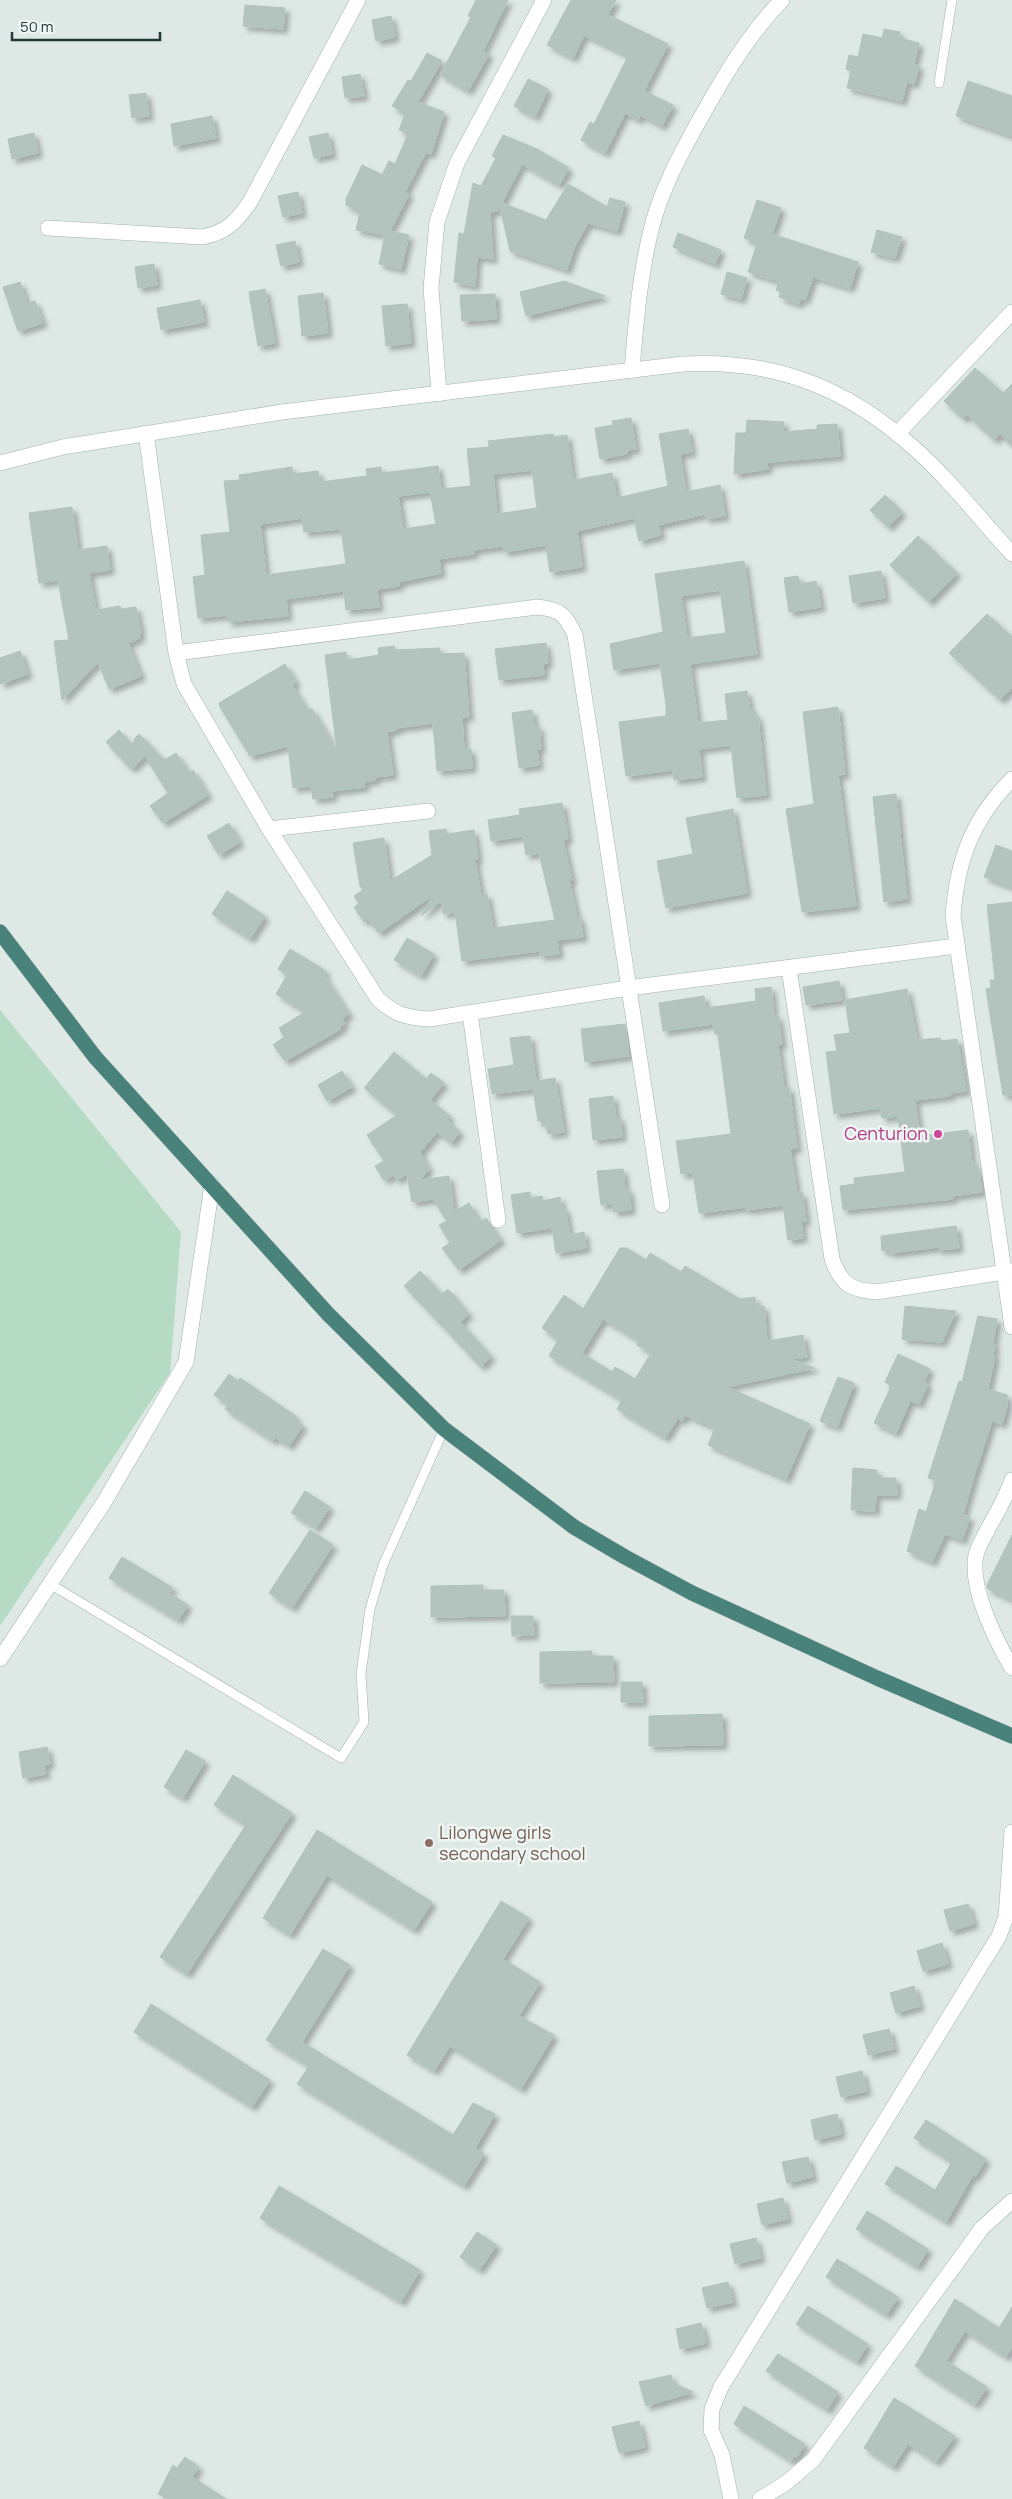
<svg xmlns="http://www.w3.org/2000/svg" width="1012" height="2499" viewBox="0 0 1012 2499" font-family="Manrope,sans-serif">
  <defs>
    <filter id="shadow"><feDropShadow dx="4.5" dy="4.5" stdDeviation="2.5" flood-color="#0004"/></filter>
  </defs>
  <rect width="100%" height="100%" fill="#dee9e6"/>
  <path fill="#b6dbc4" d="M 0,1010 L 181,1232 L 170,1373 L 0,1626 Z"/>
  <path fill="#b3c4bf" stroke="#b1c3bd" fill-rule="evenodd" filter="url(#shadow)" d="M 476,0 L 508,0 L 483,51 L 489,54 L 468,91 L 440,75 L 471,17 L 468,16 Z
    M 571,0 L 616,0 L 608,15 L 668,44 L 644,91 L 673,105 L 662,126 L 640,115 L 638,120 L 625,113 L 605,153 L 581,140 L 590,122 L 594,124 L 628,56 L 584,35 L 573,58 L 547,45 Z
    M 245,5 L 285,8 L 283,29 L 243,26 Z
    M 391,16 L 395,37 L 376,41 L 372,20 Z
    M 884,29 L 900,32 L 899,38 L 919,43 L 914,64 L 919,66 L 914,84 L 907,82 L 902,101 L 847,88 L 851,71 L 846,69 L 849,55 L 858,57 L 863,34 L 882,38 Z
    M 427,53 L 442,61 L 418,102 L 444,112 L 431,154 L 426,152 L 405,192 L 409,194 L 390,231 L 409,235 L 401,269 L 379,264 L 385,235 L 356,230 L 360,212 L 346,205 L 346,199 L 362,165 L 382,175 L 389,161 L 395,164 L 408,134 L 399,130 L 405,114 L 392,106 L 408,80 L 411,81 Z
    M 360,74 L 364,96 L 345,98 L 342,77 Z
    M 528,79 L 548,89 L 535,117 L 514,106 Z
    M 968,81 L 1012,96 L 1012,136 L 956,116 Z
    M 146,93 L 149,116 L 132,118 L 129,95 Z
    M 212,116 L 216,138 L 174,146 L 171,124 Z
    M 34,133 L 38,153 L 12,159 L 8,139 Z
    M 328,133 L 332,154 L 314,158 L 309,137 Z
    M 503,135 L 537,149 L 569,168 L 559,185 L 522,164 L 502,203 L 546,220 L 568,184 L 607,207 L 610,198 L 625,202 L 617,231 L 588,223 L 575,246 L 567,270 L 510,251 L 500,207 L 498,211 L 490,212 L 493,259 L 477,257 L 475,286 L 454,282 L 459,233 L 464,234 L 473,183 L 481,186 L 496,158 L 492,156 Z
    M 298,192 L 302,213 L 283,217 L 278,196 Z
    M 757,200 L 781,208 L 772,234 L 858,262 L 850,288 L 813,277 L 805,300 L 800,298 L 799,304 L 779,297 L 781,292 L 776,290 L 779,281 L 748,272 L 757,243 L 744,238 Z
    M 877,230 L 902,237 L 895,258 L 871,252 Z
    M 678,233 L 721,250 L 715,264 L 673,247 Z
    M 295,241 L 299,262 L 281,266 L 276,245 Z
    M 154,264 L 157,285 L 138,288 L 135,267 Z
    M 727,272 L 747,278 L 741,299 L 721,294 Z
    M 564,281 L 605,296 L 526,316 L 520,292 Z
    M 20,282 L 27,303 L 35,301 L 43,323 L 18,331 L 3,287 Z
    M 265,289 L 275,343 L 258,346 L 249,292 Z
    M 323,293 L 328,333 L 302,336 L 298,296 Z
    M 495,294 L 496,319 L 462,321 L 460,295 Z
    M 200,300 L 204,322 L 161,330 L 157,308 Z
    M 407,304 L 411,343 L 386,346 L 382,306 Z
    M 975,368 L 1003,393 L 1012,384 L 1012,446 L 1000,434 L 994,440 L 967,415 L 963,419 L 944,401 Z
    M 631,418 L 636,449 L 627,450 L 627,454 L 600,459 L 595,428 L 613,425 L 612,421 Z
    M 747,420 L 784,422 L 783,432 L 817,429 L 817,425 L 837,424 L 840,456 L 771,462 L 767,463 L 768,469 L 734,474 L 736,433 L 746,433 Z
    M 688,429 L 692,452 L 680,454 L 686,492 L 720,485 L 725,516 L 706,519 L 705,514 L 658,525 L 661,535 L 639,541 L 634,518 L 577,531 L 582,567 L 550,572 L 546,545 L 504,552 L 503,546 L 473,550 L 474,554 L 439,559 L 441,573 L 399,582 L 399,586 L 377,589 L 379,607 L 346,610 L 344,591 L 286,599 L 288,616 L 228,622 L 227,615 L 198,618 L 193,577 L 205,575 L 201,535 L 230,532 L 224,481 L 240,480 L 239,475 L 292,467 L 293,474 L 318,471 L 320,482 L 367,476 L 366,469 L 381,467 L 382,473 L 438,466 L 441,489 L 471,486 L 467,449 L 489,447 L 488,441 L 553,434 L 554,437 L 567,435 L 573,480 L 612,473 L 617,498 L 668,486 L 659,434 ZM 532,470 L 537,508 L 497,514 L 493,474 ZM 430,492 L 436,524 L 403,529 L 398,496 ZM 302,518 L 304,532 L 341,529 L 346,564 L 266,575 L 260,524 Z
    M 885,495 L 902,512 L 888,527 L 870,510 Z
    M 72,507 L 78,550 L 107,546 L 110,570 L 89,573 L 96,610 L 120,606 L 121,609 L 136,607 L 141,634 L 138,634 L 140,638 L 128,643 L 141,676 L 109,689 L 98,662 L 62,700 L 54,641 L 69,640 L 58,580 L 39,583 L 29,513 Z
    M 918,536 L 957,573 L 929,602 L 890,565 Z
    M 744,561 L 757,654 L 690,664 L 698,723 L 728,720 L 725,694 L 747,691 L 750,710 L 753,709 L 754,716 L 758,716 L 766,795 L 737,798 L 731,745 L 699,749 L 702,777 L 674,780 L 673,770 L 626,776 L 619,722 L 666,716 L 666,705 L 660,663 L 614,670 L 610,644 L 663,632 L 655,574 ZM 720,590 L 726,633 L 687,638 L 681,596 Z
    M 881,571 L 885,598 L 853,603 L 849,576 Z
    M 798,576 L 800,584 L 816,581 L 821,607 L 789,612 L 784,578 Z
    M 987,614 L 1012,637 L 1012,688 L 1000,700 L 949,653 Z
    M 546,643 L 548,663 L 543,664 L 544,675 L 499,680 L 495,649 Z
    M 394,646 L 395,650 L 440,648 L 440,654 L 464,653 L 469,717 L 462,717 L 464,749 L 471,749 L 472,768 L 437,771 L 433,723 L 396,728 L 397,730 L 387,732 L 393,775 L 375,777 L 376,780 L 364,782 L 365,787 L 332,791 L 333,797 L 313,799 L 311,786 L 293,788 L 288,746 L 250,756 L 220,707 L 219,703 L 285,664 L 296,682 L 292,685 L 307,710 L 312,709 L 337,751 L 325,655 L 346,652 L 347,660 L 379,655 L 378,648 Z
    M 20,651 L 28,674 L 0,684 L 0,658 Z
    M 838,707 L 845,774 L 838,775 L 856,906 L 802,912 L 786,809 L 814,804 L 803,712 Z
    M 532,710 L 534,726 L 539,726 L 541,749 L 537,749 L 539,765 L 519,768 L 512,713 Z
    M 119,730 L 132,744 L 135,741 L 134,739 L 139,734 L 164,760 L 176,753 L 189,773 L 193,770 L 208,795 L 163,823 L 150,806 L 168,793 L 145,756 L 131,769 L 106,742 Z
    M 896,794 L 907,899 L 884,902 L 873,797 Z
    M 562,803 L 568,839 L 563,840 L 572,880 L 569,881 L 577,917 L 580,917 L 583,937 L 557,940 L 559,954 L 540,956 L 540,951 L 462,961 L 455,912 L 443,914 L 441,901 L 421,916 L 433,895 L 379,933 L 368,919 L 364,922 L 354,907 L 359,904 L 354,896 L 363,890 L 360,886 L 353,843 L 384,838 L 390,881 L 432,855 L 429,831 L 446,829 L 447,834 L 474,830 L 478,859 L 475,860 L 481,895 L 487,894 L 493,928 L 555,920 L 539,853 L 526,855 L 523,836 L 491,841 L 488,820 L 520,815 L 519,809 Z
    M 733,809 L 747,893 L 666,908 L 657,861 L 693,854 L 686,818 Z
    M 229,823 L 240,842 L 219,855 L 207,836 Z
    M 996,845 L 1012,851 L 1012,887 L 984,877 Z
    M 227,891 L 265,916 L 250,939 L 212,914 Z
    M 1012,902 L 1012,1095 L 1003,1095 L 986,989 L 991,988 L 990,980 L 995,980 L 987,905 Z
    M 407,938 L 434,954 L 421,976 L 394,960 Z
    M 290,949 L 326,971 L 324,975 L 349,1014 L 342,1019 L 345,1024 L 339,1027 L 341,1029 L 285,1061 L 273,1045 L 284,1037 L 279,1028 L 305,1012 L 276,994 L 287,975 L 278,969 Z
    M 839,981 L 842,1000 L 806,1005 L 803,987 Z
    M 771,987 L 774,1017 L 778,1016 L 782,1044 L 778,1045 L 784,1088 L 789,1087 L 797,1148 L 790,1149 L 797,1193 L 802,1192 L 806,1221 L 801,1221 L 803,1238 L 788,1240 L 783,1205 L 746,1210 L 746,1207 L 699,1213 L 693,1173 L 681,1174 L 676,1141 L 731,1134 L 718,1034 L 715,1034 L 713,1024 L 663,1031 L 659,1003 L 704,996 L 706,1008 L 756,1001 L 755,989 Z
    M 907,989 L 917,1040 L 940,1038 L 941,1041 L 957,1039 L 966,1091 L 950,1093 L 950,1096 L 915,1100 L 920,1136 L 968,1130 L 972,1163 L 975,1163 L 976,1171 L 979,1171 L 982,1192 L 952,1196 L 953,1199 L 843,1210 L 840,1186 L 855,1184 L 854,1178 L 905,1172 L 898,1116 L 882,1118 L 880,1108 L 834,1114 L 826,1052 L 837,1051 L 834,1035 L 850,1033 L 845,1000 Z
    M 625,1024 L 629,1056 L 585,1062 L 581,1029 Z
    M 530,1036 L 536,1081 L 555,1078 L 564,1132 L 548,1134 L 547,1125 L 542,1126 L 542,1121 L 538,1121 L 533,1089 L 492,1094 L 488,1069 L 514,1065 L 510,1038 Z
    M 394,1052 L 426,1079 L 431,1073 L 444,1083 L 430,1100 L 450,1116 L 447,1120 L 460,1132 L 451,1143 L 437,1132 L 420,1152 L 429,1169 L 420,1180 L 449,1176 L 454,1212 L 469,1203 L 480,1222 L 486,1218 L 501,1240 L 459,1270 L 442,1248 L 450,1243 L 439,1225 L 447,1221 L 433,1199 L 412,1202 L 407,1174 L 397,1180 L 394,1175 L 384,1180 L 375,1166 L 384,1161 L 367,1135 L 397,1115 L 364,1088 Z
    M 342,1071 L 352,1087 L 327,1101 L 318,1085 Z
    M 613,1096 L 616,1118 L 620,1117 L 622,1137 L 593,1140 L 589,1099 Z
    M 623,1169 L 625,1190 L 629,1189 L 631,1210 L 613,1212 L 613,1204 L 601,1205 L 597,1171 Z
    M 530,1192 L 530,1198 L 542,1196 L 543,1201 L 560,1197 L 562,1209 L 565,1208 L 570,1235 L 584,1232 L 586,1248 L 556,1253 L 552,1228 L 517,1233 L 511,1195 Z
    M 956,1226 L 959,1248 L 939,1250 L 938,1247 L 890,1253 L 889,1250 L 882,1251 L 881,1236 Z
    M 620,1248 L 627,1248 L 646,1260 L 650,1253 L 681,1272 L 685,1266 L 740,1299 L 755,1297 L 756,1306 L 764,1306 L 767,1341 L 803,1335 L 807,1357 L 790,1359 L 815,1368 L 727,1387 L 810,1424 L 786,1479 L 708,1445 L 715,1428 L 685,1415 L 682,1421 L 678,1418 L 665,1438 L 617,1409 L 622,1400 L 549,1356 L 558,1340 L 542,1328 L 564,1295 L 583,1309 ZM 603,1319 L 639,1341 L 637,1345 L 651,1353 L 635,1379 L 615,1367 L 612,1372 L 582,1353 Z
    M 420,1271 L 442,1294 L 448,1289 L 469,1314 L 460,1322 L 491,1356 L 481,1367 L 404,1286 Z
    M 905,1306 L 956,1311 L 942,1342 L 902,1339 Z
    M 978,1316 L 997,1319 L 993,1343 L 995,1344 L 993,1355 L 995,1356 L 988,1389 L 1007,1395 L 1007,1406 L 1002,1424 L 992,1421 L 974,1476 L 963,1515 L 970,1517 L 962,1540 L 945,1534 L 932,1562 L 907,1551 L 919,1509 L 926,1512 L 936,1480 L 928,1478 L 959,1381 L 962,1382 Z
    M 898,1354 L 930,1369 L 924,1382 L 928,1384 L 919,1404 L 910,1401 L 896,1433 L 874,1423 L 889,1391 L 890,1385 L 885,1382 Z
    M 229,1374 L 238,1381 L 240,1378 L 297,1417 L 295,1420 L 303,1425 L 289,1446 L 275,1437 L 273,1441 L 225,1409 L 228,1405 L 214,1395 Z
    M 838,1377 L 854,1383 L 837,1427 L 820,1421 Z
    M 853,1468 L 877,1470 L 877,1478 L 896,1478 L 897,1495 L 876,1495 L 875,1511 L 851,1510 Z
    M 305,1491 L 330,1507 L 316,1528 L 291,1513 Z
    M 310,1530 L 333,1545 L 292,1608 L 269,1593 Z
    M 1012,1535 L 1012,1600 L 988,1589 L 987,1585 Z
    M 122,1557 L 173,1588 L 169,1593 L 188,1605 L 178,1620 L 109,1578 Z
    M 483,1585 L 483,1590 L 504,1590 L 505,1616 L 431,1617 L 431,1586 Z
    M 511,1616 L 533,1616 L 534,1635 L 512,1636 Z
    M 592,1651 L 592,1656 L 613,1656 L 614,1682 L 540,1683 L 540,1652 Z
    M 621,1682 L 642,1682 L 643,1702 L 621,1702 Z
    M 722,1714 L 723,1745 L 649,1746 L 649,1716 Z
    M 47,1747 L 50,1764 L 44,1765 L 46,1774 L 23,1778 L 19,1752 Z
    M 186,1750 L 205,1761 L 183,1798 L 164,1787 Z
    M 233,1775 L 292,1813 L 187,1974 L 160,1957 L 246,1825 L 214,1805 Z
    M 317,1830 L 432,1902 L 414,1930 L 327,1875 L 290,1935 L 263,1918 Z
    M 501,1901 L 529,1918 L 503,1959 L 540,1982 L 519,2016 L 554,2035 L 521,2089 L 450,2046 L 434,2071 L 407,2055 Z
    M 968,1904 L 974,1924 L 950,1931 L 944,1910 Z
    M 942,1943 L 948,1964 L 923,1971 L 917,1951 Z
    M 323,1949 L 350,1965 L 302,2042 L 453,2135 L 473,2103 L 495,2114 L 475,2148 L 484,2154 L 464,2186 L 297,2084 L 309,2066 L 266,2040 Z
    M 914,1986 L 920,2006 L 896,2013 L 890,1993 Z
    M 151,2004 L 270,2080 L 252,2107 L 134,2032 Z
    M 889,2029 L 894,2049 L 868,2055 L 863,2035 Z
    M 862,2071 L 867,2091 L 841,2097 L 836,2077 Z
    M 837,2114 L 841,2134 L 815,2140 L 811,2120 Z
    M 926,2120 L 986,2159 L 975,2177 L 973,2175 L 946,2222 L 885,2184 L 896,2166 L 935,2190 L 952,2162 L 914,2138 Z
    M 808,2157 L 813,2177 L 787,2183 L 782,2162 Z
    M 279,2186 L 420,2270 L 401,2302 L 260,2218 Z
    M 783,2198 L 788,2219 L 762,2225 L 757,2204 Z
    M 867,2211 L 928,2249 L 917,2267 L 856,2229 Z
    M 477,2232 L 497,2245 L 479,2270 L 460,2257 Z
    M 756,2238 L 761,2258 L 735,2264 L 730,2244 Z
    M 837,2259 L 898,2297 L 886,2315 L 826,2277 Z
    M 728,2282 L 733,2302 L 707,2308 L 702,2288 Z
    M 955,2299 L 999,2328 L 1012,2307 L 1012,2347 L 1006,2357 L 965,2331 L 946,2361 L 987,2387 L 975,2405 L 915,2366 Z
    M 808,2306 L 868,2344 L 857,2362 L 796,2324 Z
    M 701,2323 L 706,2343 L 680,2349 L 676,2329 Z
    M 778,2354 L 838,2392 L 827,2410 L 766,2371 Z
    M 671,2375 L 673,2383 L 693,2392 L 646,2406 L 639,2382 Z
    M 894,2398 L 955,2436 L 936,2462 L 908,2444 L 893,2467 L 864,2448 Z
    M 744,2406 L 805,2444 L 796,2458 L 794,2456 L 791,2461 L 734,2424 Z
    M 639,2421 L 645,2447 L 619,2453 L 612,2427 Z
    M 185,2457 L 199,2467 L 192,2477 L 226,2499 L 168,2499 L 158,2494 L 173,2465 L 177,2468 Z"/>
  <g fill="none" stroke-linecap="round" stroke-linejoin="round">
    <defs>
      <path id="service" d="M 939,83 L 952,0
        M 50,1584 L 341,1758 L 364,1722 L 361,1674 L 370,1609 L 383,1565 L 444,1429"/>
      <path id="minor" d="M 48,228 L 202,237 C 226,233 237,221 250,202 L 358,0
        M 632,370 C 636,321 640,273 652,226 C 662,188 681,153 700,119 C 724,76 748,35 782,0
        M 439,394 L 431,288 L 437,222 L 457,163 L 544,0
        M 146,433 L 176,653 L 184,684 L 269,829 L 378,999 C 394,1014 407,1018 429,1019 L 628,988 L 956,946
        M 897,434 L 1012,312
        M 176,653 L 537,607 C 560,609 565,614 575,635 L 662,1205
        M 1012,779 C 972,819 957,861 953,916 L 1012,1327
        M 269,829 L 428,811
        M 789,968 L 832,1259 C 841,1284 850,1290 876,1292 L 1012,1271
        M 470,1013 L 498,1220
        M 1012,1480 C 1004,1504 988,1526 978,1549 C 965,1580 996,1641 1012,1668
        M 0,1659 L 103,1504 L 186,1362 L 212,1185
        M 731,2499 L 722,2455 L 711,2430 L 712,2409 L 721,2387 L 999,1936 L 1006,1917 L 1012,1832
        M 760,2499 L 786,2483 L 813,2460 L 982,2228 L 1012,2201"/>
      <path id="tertiary" d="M 0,463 L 63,447 L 282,412 L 683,364 C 774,359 846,387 914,448 C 949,479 980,519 1012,554"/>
      <path id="trunk" d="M 0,932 L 95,1057 L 328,1314 L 444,1429 L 574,1527 L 625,1557 L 692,1593 L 877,1678 L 1012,1736"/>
    </defs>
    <use href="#service" stroke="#a1b1ad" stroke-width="10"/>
    <use href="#minor" stroke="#a1b1ad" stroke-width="16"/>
    <use href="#tertiary" stroke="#a1b1ad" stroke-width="16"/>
    <use href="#trunk" stroke="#bcc4c2" stroke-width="16"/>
    <use href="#service" stroke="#fff" stroke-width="9"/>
    <use href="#minor" stroke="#fff" stroke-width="15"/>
    <use href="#tertiary" stroke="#fff" stroke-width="15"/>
    <use href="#trunk" stroke="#48827a" stroke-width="15"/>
  </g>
  <circle fill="#d1479c" stroke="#eef6f3" stroke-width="2" cx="938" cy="1134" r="5"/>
  <circle fill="#8d6e63" stroke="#eef6f3" stroke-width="2" cx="429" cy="1843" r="5"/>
  <g text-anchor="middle" stroke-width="5" stroke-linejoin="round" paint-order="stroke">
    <g font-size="18" fill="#b23c85" stroke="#eef6f3" text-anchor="end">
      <text x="928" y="1140">Centurion</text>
    </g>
    <g font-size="18" fill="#785e54" stroke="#eef6f3" text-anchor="start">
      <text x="439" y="1839">Lilongwe girls<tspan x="439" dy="21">secondary school</tspan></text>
    </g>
  </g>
  <path d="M12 32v8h148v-8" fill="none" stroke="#203935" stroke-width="2.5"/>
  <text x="20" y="32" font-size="15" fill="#203935" stroke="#eef6f3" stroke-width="4" paint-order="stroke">50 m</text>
</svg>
